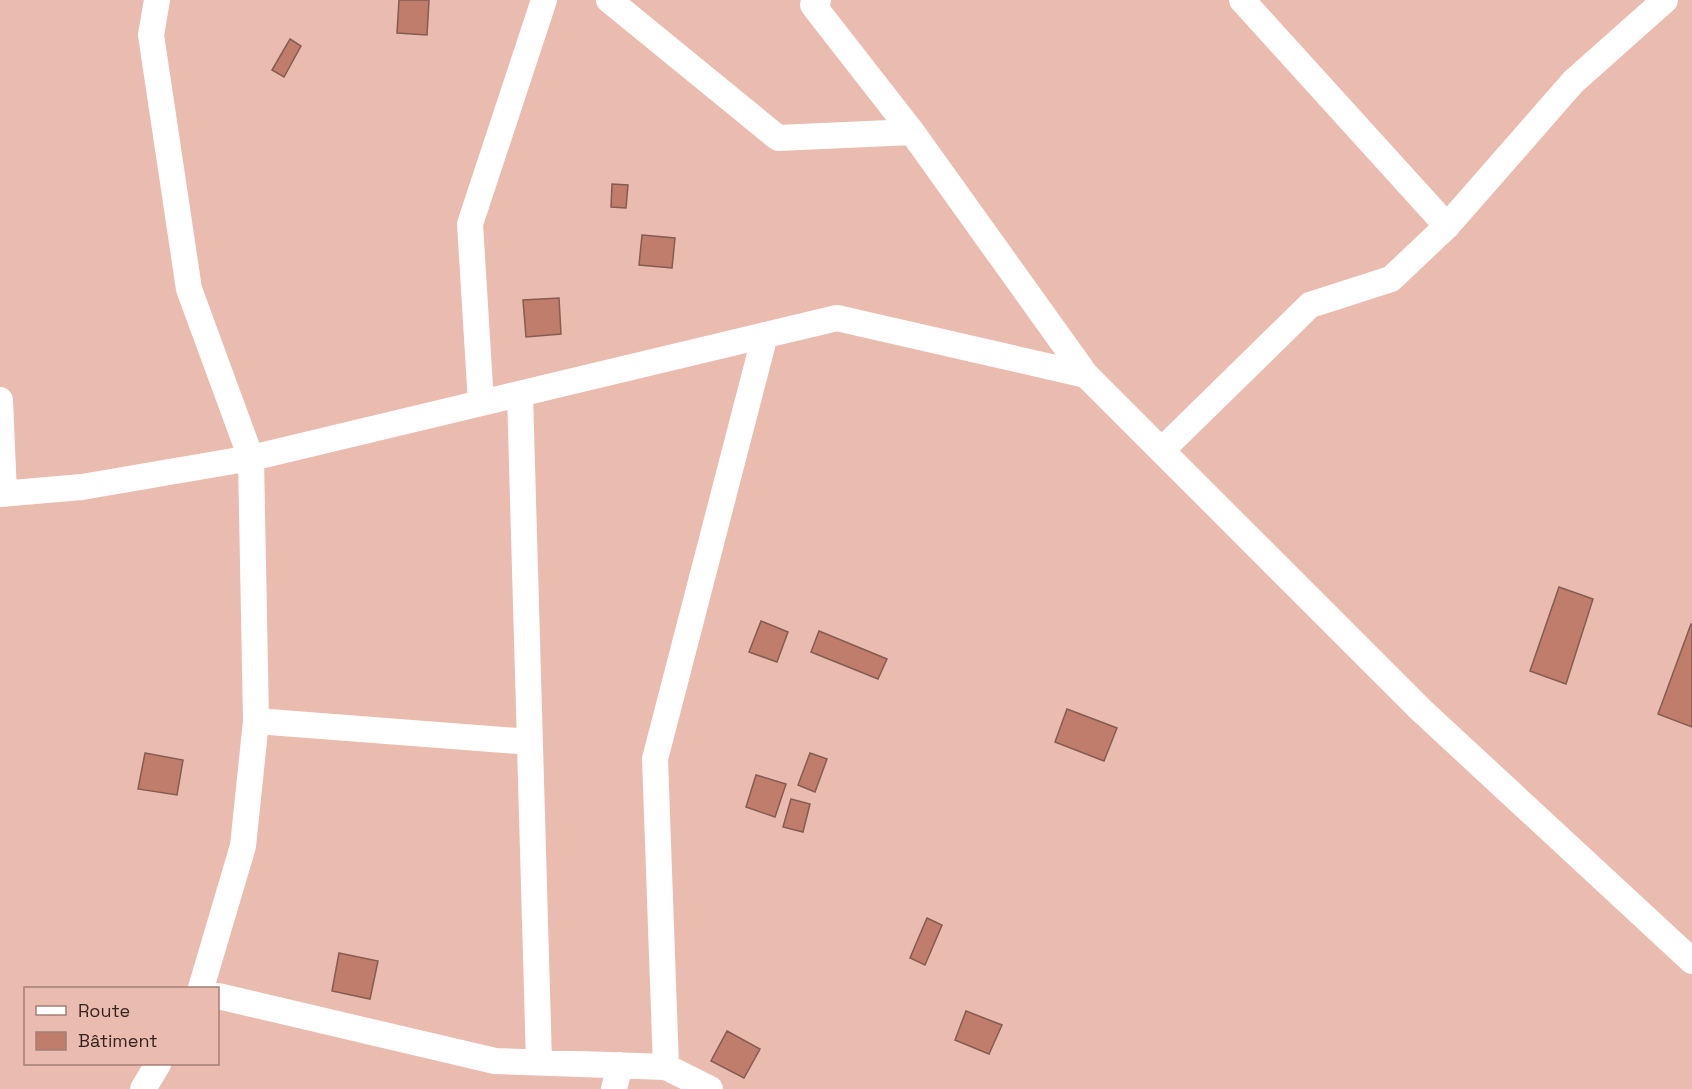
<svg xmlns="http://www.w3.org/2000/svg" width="1692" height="1089" viewBox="0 0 1692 1089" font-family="'Space Grotesk',sans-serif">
  <rect width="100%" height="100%" fill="#eabbaf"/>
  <path fill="#c07d6b" stroke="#855c51" stroke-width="1.5" d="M 399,0 L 429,0 L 427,35 L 397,33 Z
    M 290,39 L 301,46 L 284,77 L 272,70 Z
    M 612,184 L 628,185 L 626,208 L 611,207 Z
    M 642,235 L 675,238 L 672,268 L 639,265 Z
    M 559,298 L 561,334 L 526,337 L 523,300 Z
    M 1559,587 L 1593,599 L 1566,684 L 1530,671 Z
    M 761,621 L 788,632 L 777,662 L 749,652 Z
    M 1691,624 L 1692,624 L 1692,727 L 1658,714 Z
    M 819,631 L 887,659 L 878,679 L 811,652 Z
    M 1067,709 L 1117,728 L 1104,761 L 1055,742 Z
    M 145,753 L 183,760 L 177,795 L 138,789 Z
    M 810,753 L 827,759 L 815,792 L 798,785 Z
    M 756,775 L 786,784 L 775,817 L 746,807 Z
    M 791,799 L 810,804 L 803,832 L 783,827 Z
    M 927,918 L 942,925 L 925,965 L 910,958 Z
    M 339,953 L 378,961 L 370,999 L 332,991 Z
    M 966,1011 L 1002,1025 L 989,1054 L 955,1040 Z
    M 727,1031 L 760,1049 L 744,1078 L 711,1061 Z"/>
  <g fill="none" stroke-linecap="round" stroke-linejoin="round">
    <path stroke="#fff" stroke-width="26" d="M 157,0 L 151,35 L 189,289 L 251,458 L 837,318 L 1086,375 L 1421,710 L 1692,961
      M 609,0 L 778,138 L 912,132 L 1086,375
      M 818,0 L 813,5 L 912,132
      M 1242,0 L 1447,226
      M 520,394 L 539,1062
      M 0,400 L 4,493
      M 481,403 L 470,224 L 544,0
      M 1162,450 L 1310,305 L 1391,279 L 1447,226 L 1573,82 L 1665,0
      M 0,494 L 82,487 L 251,458 L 256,721 L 243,846 L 201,988
      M 256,721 L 530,742
      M 218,996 L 495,1061 L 666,1067 L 710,1089
      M 666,1067 L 655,759 L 765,335
      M 143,1089 L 158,1064
      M 614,1089 L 620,1065"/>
  </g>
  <rect x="24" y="987" width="195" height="78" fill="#eabbaf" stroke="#a27f76" stroke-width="1.5"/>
  <rect x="36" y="1006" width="30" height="9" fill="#ffffff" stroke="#a27f76" stroke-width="1.5"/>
  <text x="78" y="1017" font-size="18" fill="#362420">Route</text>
  <rect x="36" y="1032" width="30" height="18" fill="#c07d6b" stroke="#a27f76" stroke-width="1.5"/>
  <text x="78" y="1047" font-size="18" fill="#362420">Bâtiment</text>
</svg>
